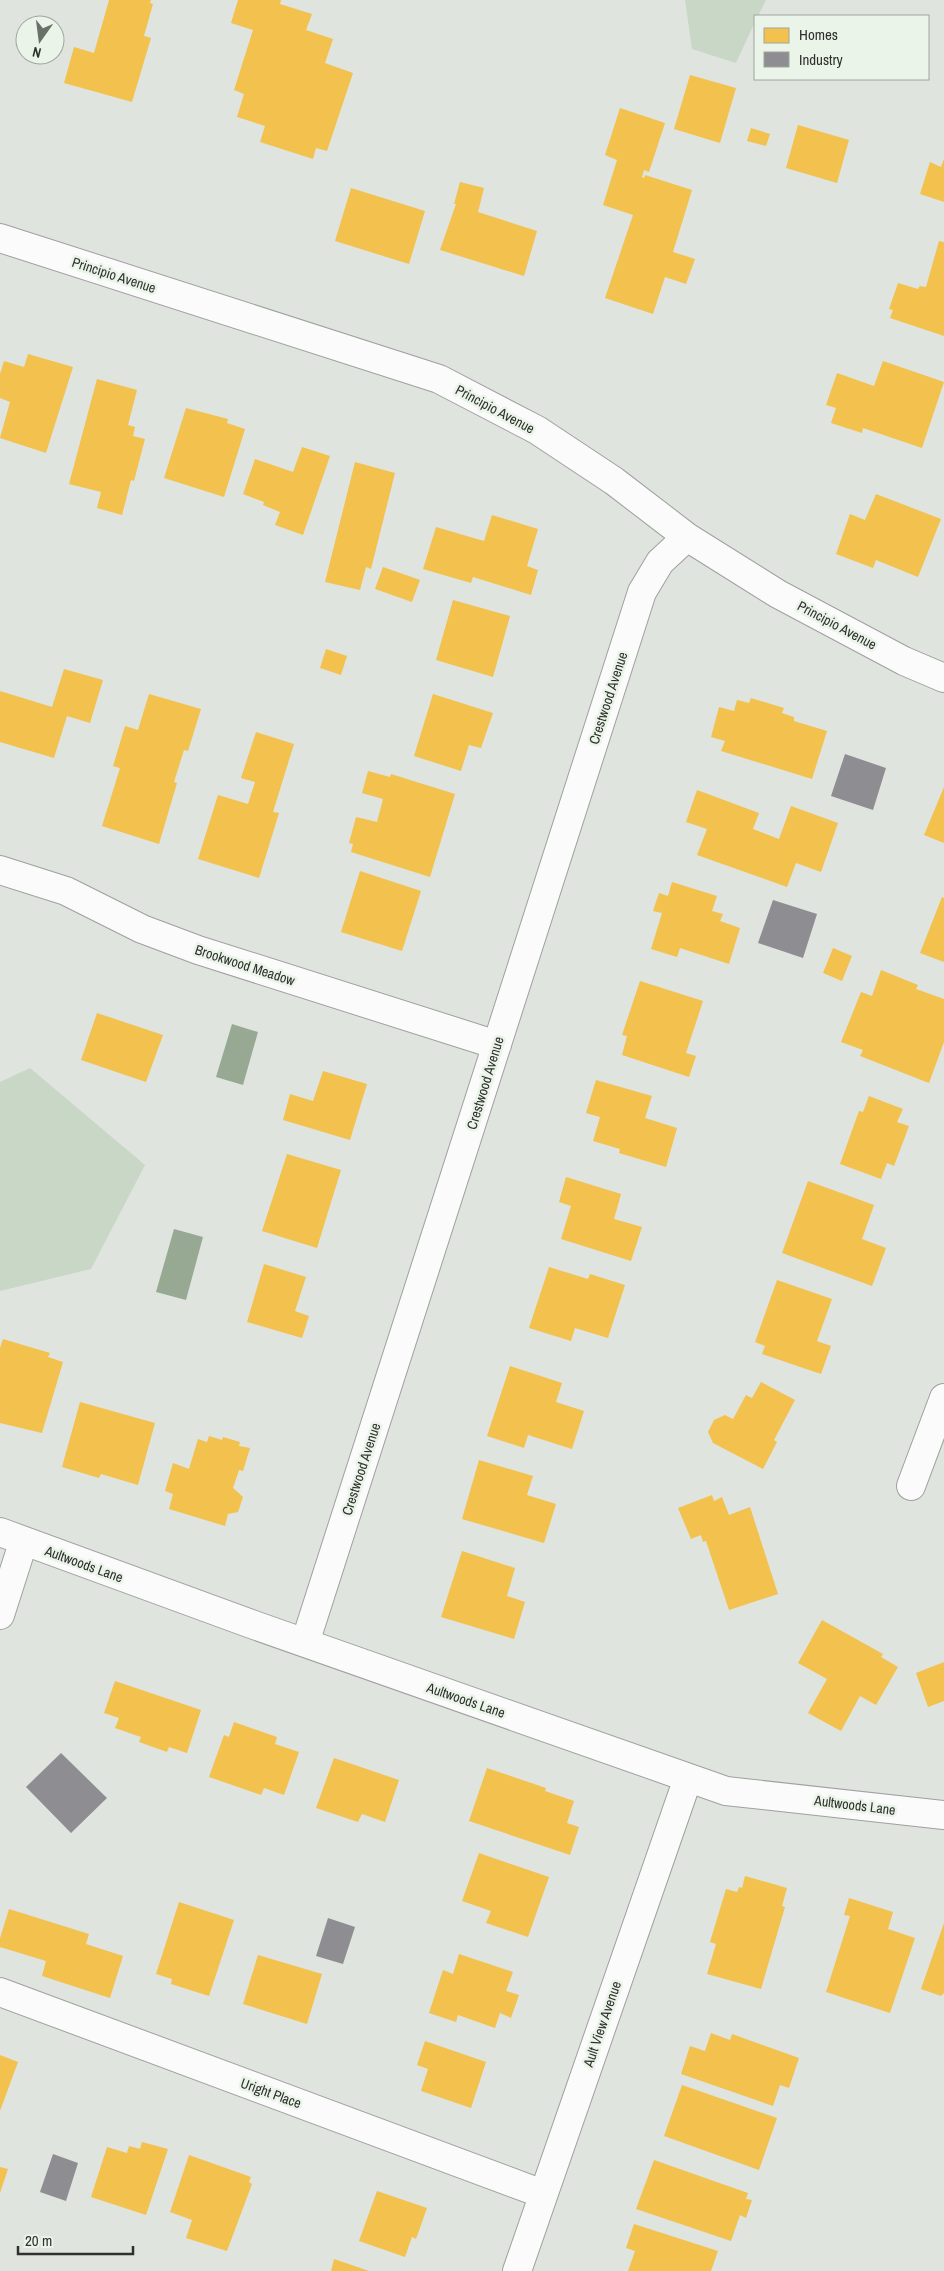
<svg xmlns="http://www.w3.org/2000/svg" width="944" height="2271" viewBox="0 0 944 2271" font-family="'Archivo Narrow',sans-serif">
  <rect width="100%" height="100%" fill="#dfe4df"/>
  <path fill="#c9d7c6" d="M 685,0 L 766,0 L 758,16 L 755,16 L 755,22 L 736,63 L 692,49 Z
    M 30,1068 L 145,1165 L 91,1269 L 0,1291 L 0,1082 Z"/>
  <path fill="#97a993" d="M 232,1024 L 258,1032 L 243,1085 L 216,1077 Z
    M 174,1229 L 203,1237 L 186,1300 L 156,1292 Z"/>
  <path fill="#f2c14e" d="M 109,0 L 151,0 L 150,3 L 153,4 L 144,36 L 151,38 L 132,102 L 64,83 L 74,47 L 94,53 Z
    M 238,0 L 281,0 L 280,4 L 312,14 L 306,30 L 333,39 L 325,63 L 353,73 L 327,151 L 316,148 L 313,159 L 260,142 L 265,126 L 237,117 L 244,94 L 234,90 L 253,30 L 231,23 Z
    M 690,75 L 736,88 L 720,143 L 674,129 Z
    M 620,108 L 665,123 L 649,172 L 644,170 L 642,177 L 644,178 L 645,175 L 692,190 L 673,252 L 695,259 L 686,284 L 665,277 L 653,314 L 605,298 L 633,215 L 603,205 L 617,160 L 605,155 Z
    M 798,125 L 849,140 L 837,183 L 786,168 Z
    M 751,128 L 770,134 L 766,146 L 747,141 Z
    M 944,159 L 944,202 L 920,194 L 930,162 L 941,167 Z
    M 460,182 L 484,188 L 478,212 L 537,231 L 524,276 L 440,250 L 456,204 L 454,204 Z
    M 351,188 L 425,211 L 409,264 L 335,241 Z
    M 939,241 L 944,242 L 944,336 L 890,318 L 893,310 L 889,309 L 898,283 L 918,289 L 920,286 L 926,287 Z
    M 28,354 L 73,367 L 46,453 L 0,438 L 10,402 L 0,398 L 0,374 L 4,361 L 24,367 Z
    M 883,361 L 944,382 L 922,448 L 863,428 L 862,433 L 831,423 L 836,408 L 826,405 L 837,373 L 874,386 Z
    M 97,379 L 137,390 L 128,425 L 135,427 L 133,436 L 145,439 L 134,481 L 131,480 L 122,515 L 97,508 L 101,492 L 69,484 Z
    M 186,408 L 228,419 L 227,423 L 245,429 L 224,497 L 164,478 Z
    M 302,447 L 330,456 L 303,535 L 275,525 L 280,512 L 263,505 L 264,502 L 243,494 L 255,459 L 293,472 Z
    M 355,462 L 395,473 L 371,569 L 366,567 L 360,590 L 325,582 Z
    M 876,494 L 941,519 L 918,577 L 876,560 L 873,568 L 836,554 L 850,514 L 865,520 Z
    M 492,515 L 538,529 L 527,566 L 538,570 L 531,595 L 473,577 L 471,583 L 423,569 L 436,527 L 484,541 Z
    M 383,567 L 420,580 L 412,602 L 375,589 Z
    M 453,600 L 510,616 L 493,677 L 436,660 Z
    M 326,649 L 347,656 L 341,675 L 320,668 Z
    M 64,669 L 103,680 L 90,723 L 67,716 L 54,758 L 0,742 L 0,691 L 52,707 Z
    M 149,694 L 201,709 L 188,751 L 184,750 L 174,782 L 177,783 L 159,844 L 102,826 L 120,768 L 113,766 L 125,726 L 138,730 Z
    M 433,694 L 493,713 L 481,748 L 469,745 L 461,771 L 414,756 Z
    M 751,698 L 784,708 L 782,713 L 794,717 L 794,721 L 827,731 L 812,779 L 721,751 L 725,741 L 711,737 L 719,707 L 734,711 L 737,700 L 749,703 Z
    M 256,732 L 294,744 L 273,812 L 279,813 L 259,878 L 198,859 L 218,795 L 248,804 L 255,782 L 241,778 Z
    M 368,771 L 390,777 L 391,774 L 455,794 L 430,877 L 351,852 L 353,844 L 349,843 L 356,817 L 377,822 L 383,799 L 362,793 Z
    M 944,787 L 944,843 L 924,835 Z
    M 697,790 L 759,813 L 753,829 L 779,839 L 791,806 L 838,823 L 821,872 L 796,863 L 787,887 L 697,855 L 707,829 L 686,822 Z
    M 360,871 L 421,891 L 402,951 L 341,932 Z
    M 672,882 L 717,896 L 712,911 L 723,914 L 720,921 L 740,928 L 729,964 L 680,948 L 677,957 L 651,949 L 662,913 L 653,911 L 659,893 L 668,896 Z
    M 942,897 L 944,898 L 944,962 L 920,953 Z
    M 833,948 L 852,956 L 842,981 L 823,973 Z
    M 881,970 L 918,985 L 916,989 L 944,999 L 944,1042 L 929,1083 L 860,1056 L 863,1050 L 841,1042 L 861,992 L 872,996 Z
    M 640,981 L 703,1001 L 686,1053 L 696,1056 L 689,1077 L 622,1055 L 627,1036 L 622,1035 Z
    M 97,1013 L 163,1035 L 146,1082 L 81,1060 Z
    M 323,1071 L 367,1084 L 350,1140 L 283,1120 L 290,1094 L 313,1101 Z
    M 596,1080 L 652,1096 L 645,1118 L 677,1128 L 666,1167 L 619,1153 L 620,1149 L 593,1141 L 600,1117 L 586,1113 Z
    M 869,1096 L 903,1109 L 897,1122 L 909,1126 L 894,1166 L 887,1163 L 881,1179 L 840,1164 L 859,1111 L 863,1112 Z
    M 287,1154 L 341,1170 L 317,1248 L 262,1231 Z
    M 566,1177 L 621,1194 L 614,1219 L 642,1227 L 631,1261 L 561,1239 L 571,1206 L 559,1202 Z
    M 808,1181 L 874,1205 L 862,1239 L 886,1248 L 872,1286 L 782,1253 Z
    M 264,1264 L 306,1277 L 295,1311 L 309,1316 L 302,1338 L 247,1322 Z
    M 549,1267 L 588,1279 L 590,1274 L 625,1285 L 608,1338 L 575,1328 L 571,1341 L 529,1328 Z
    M 777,1280 L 832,1299 L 817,1341 L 831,1346 L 821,1374 L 762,1354 L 765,1346 L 755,1342 Z
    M 3,1339 L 50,1353 L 48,1357 L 63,1362 L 42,1433 L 0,1423 L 0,1348 Z
    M 510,1366 L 562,1383 L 556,1402 L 584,1411 L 572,1449 L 528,1435 L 524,1448 L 487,1436 Z
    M 761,1382 L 795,1400 L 774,1440 L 777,1442 L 763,1469 L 713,1443 L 708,1432 L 714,1420 L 725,1415 L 733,1419 L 746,1395 L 752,1398 Z
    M 80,1402 L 155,1423 L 138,1485 L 101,1474 L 99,1478 L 62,1467 Z
    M 209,1436 L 222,1440 L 223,1437 L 240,1442 L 239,1446 L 250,1448 L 243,1471 L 239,1470 L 233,1488 L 243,1497 L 238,1512 L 228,1514 L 225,1526 L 169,1509 L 173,1494 L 165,1491 L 173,1463 L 189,1469 L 198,1439 L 207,1442 Z
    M 479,1460 L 533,1476 L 527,1495 L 556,1504 L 544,1543 L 462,1519 Z
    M 712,1495 L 714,1501 L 722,1497 L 729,1515 L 750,1507 L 778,1594 L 729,1610 L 706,1541 L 703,1542 L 701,1535 L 691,1539 L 678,1508 Z
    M 462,1551 L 515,1568 L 507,1596 L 525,1602 L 514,1639 L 441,1617 Z
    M 822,1620 L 883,1654 L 881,1657 L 898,1667 L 876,1705 L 860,1696 L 841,1731 L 808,1713 L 827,1679 L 798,1663 Z
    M 944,1662 L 944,1701 L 928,1707 L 916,1673 Z
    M 115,1681 L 201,1710 L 187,1753 L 169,1747 L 167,1752 L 139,1742 L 141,1737 L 115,1728 L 119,1718 L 104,1713 Z
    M 234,1722 L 277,1737 L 275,1744 L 299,1752 L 284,1795 L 264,1788 L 261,1795 L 209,1777 L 224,1735 L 229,1737 Z
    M 334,1758 L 399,1780 L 385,1822 L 362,1814 L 358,1822 L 316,1808 Z
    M 487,1768 L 546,1788 L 545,1791 L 574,1801 L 567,1823 L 579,1827 L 570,1855 L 469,1821 Z
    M 479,1853 L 549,1877 L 528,1937 L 486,1923 L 491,1911 L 462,1901 Z
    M 745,1876 L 787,1888 L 782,1906 L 785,1907 L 761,1989 L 707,1974 L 716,1944 L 710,1942 L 726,1889 L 737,1892 L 739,1887 L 742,1888 Z
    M 849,1898 L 893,1912 L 888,1929 L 915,1938 L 890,2013 L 826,1992 L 850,1916 L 844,1915 Z
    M 179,1902 L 234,1920 L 209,1996 L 171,1984 L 172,1979 L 156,1974 Z
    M 9,1909 L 89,1934 L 86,1944 L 123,1956 L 110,1998 L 42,1976 L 46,1961 L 0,1947 L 0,1938 Z
    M 944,1923 L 944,1993 L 941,1996 L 921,1989 Z
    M 459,1954 L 513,1972 L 506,1991 L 519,1995 L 511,2018 L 500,2013 L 495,2028 L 458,2015 L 456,2022 L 429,2013 L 443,1970 L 453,1974 Z
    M 258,1955 L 322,1974 L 307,2024 L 243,2004 Z
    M 711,2033 L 730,2040 L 732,2034 L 799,2058 L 789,2088 L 780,2085 L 773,2106 L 681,2074 L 690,2046 L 705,2051 Z
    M 425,2041 L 486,2062 L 471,2108 L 421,2091 L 428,2069 L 417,2065 Z
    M 0,2055 L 18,2062 L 0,2111 Z
    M 682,2085 L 777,2118 L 759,2170 L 664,2136 Z
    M 142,2142 L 168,2149 L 146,2215 L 91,2197 L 107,2147 L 127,2153 L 129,2146 L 140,2149 Z
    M 189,2155 L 251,2177 L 249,2182 L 252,2184 L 227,2251 L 186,2238 L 192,2220 L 170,2212 Z
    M 654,2160 L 748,2193 L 746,2199 L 752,2200 L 746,2218 L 740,2215 L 731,2241 L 636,2209 Z
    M 0,2167 L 8,2169 L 0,2193 Z
    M 377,2191 L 427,2208 L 416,2239 L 412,2237 L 405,2257 L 359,2241 Z
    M 634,2224 L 718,2251 L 711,2271 L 628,2271 L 635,2251 L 626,2248 Z
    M 334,2259 L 369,2271 L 331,2271 Z"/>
  <path fill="#8d8d92" d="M 845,754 L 886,768 L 873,810 L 831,796 Z
    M 773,900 L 817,914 L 803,958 L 758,943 Z
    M 61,1753 L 107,1798 L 71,1833 L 26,1787 Z
    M 328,1918 L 355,1927 L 343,1964 L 316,1956 Z
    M 53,2154 L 78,2163 L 66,2201 L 40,2192 Z"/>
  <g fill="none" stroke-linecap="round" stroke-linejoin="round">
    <defs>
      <path id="minor" d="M 0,238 L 439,379 L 537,430 L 614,481 L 687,537 L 778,594 L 904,661 L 944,678
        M 0,870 L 66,891 L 142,929 L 198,950 L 497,1045
        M 911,1486 L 944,1398
        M 0,1532 L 254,1625 L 726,1791 L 944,1815
        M 0,1615 L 23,1543
        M 305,1643 L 642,592 L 660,562 L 687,537
        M 0,1992 L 543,2194
        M 517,2271 L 688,1778"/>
    </defs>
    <use href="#minor" stroke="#9ea19d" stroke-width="30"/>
    <use href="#minor" stroke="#fafbfa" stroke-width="28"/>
  </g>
  <g text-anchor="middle" stroke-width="5" stroke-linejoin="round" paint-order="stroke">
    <g font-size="14" fill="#2e312d" stroke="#ebf4e9">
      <text transform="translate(114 275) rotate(18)" y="5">Principio Avenue</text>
      <text transform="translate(495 409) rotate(28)" y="5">Principio Avenue</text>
      <text transform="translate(837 625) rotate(28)" y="5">Principio Avenue</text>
      <text transform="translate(608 698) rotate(-72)" y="5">Crestwood Avenue</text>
      <text transform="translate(245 965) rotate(18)" y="5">Brookwood Meadow</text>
      <text transform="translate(485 1083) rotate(-73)" y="5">Crestwood Avenue</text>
      <text transform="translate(361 1469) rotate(-72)" y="5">Crestwood Avenue</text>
      <text transform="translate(84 1564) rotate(20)" y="5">Aultwoods Lane</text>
      <text transform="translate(466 1700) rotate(19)" y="5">Aultwoods Lane</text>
      <text transform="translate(855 1805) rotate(7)" y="5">Aultwoods Lane</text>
      <text transform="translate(602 2024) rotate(-71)" y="5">Ault View Avenue</text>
      <text transform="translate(271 2093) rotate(20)" y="5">Uright Place</text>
    </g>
  </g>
  <rect x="754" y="15" width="175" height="65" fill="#ebf4e9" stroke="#9fa69e"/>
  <rect x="764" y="28" width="25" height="15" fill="#f2c14e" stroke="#9fa69e"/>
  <text x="799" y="40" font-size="15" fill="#2e312d">Homes</text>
  <rect x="764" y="52" width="25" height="15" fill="#8d8d92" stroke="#9fa69e"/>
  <text x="799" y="65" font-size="15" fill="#2e312d">Industry</text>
  <g transform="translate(40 40) rotate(194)"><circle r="24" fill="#ebf4e9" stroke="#9fa69e"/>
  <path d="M0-4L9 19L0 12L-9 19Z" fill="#6c706b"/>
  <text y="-8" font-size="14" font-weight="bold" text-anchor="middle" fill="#2e312d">N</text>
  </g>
  <path d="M18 2246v8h115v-8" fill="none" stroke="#2e312d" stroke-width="2.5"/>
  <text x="25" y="2246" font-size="15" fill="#2e312d" stroke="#ebf4e9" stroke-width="4" paint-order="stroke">20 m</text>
</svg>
